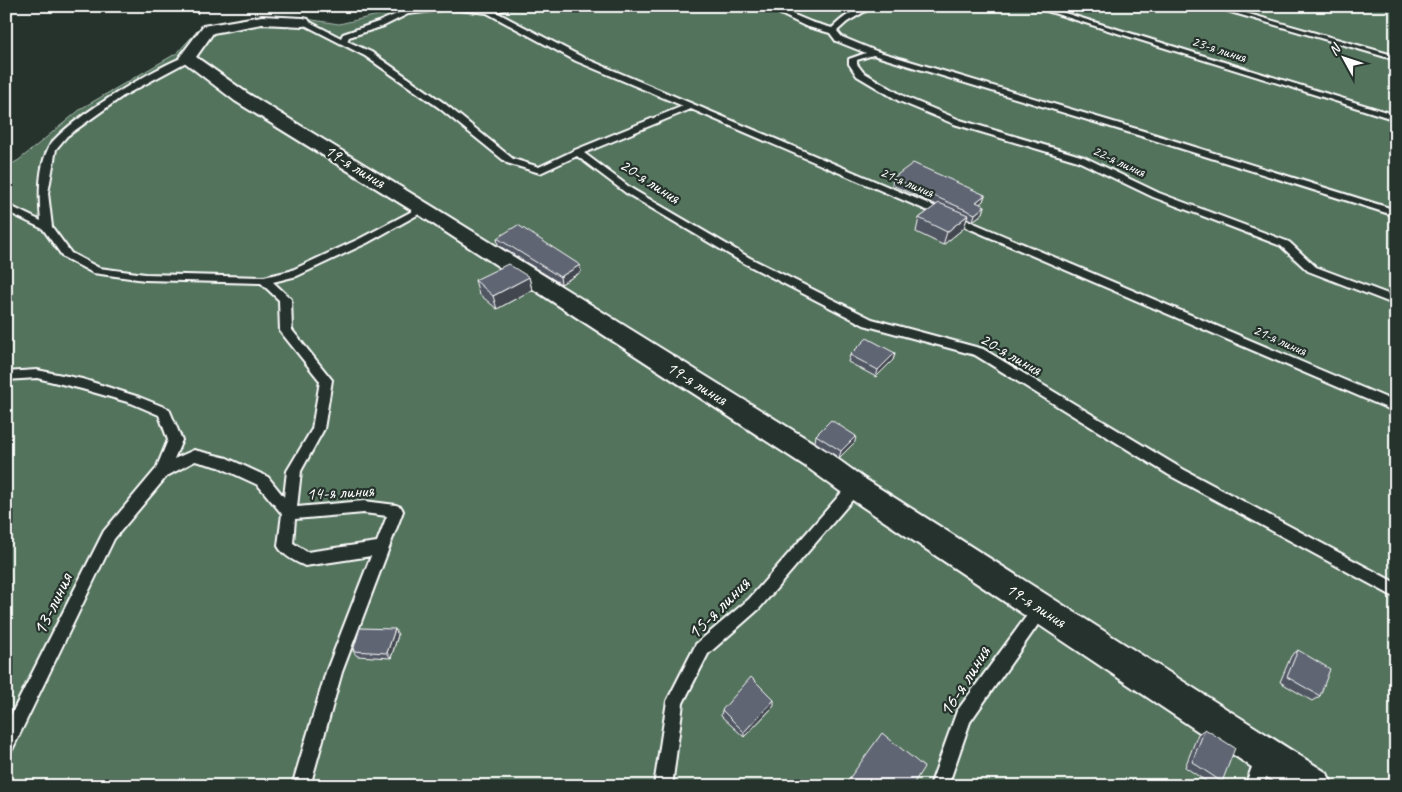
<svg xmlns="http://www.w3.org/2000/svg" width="1402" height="792" viewBox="0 0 1402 792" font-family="Caveat,sans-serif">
  <rect width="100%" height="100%" fill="#26332d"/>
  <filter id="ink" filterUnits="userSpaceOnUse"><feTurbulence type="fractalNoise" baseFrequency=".02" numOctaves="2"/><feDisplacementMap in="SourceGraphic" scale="10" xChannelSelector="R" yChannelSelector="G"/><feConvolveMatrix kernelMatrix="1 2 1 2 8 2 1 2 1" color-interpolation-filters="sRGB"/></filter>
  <g filter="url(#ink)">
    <path fill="#53735d" stroke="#a9b9ae" d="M 417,6 L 1396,6 L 1396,786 L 6,786 L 6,167 L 19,160 L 82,108 L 177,53 L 200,28 L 256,17 L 293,17 L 339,24 Z"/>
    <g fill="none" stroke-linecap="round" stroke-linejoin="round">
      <defs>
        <path id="lane" d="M 462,6 L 489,9 L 517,6 L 496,12 L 582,57 L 1396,402 L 1396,412 L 691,109 L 584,153 L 632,189 L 750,258 L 872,319 L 983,349 L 1179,467 L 1396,583 L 1396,598 L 1169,475 L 975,355 L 864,325 L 742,262 L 626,193 L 577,156 L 540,173 L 507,163 L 438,107 L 365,56 L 299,22 L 306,20 L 341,38 L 343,34 L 378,22 L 406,10 L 430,6 ZM 449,9 L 487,13 L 576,61 L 683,106 L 575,150 L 539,167 L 513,159 L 444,103 L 371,52 L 347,41 L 349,37 L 384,26 L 408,14 Z
          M 764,6 L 773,6 L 811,22 L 832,28 C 843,17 858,6 874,6 L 847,22 L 837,31 L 842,37 L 876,51 L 1150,133 L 1396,210 L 1396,216 L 1144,137 L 873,55 L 857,60 L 857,64 L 863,72 L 905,97 L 960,120 L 1084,157 L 1159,193 L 1289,242 L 1316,267 L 1396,297 L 1396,305 L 1308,271 L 1281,246 L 1153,197 L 1078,161 L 954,124 L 899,101 L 857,76 L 849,64 L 849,59 L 866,53 L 836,41 L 830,33 L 805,26 Z
          M 1031,6 L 1042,6 L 1396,115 L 1396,120 Z
          M 1210,6 L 1221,6 L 1396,56 L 1396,60 Z
          M 187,56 L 191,58 L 190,60 L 123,96 L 67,136 L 56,149 L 48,193 L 52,227 L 71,253 L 99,268 L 145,274 L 264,277 L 290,271 L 359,239 L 420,207 L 423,206 L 428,209 L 367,243 L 297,276 L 273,282 L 291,299 L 292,330 L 332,380 L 324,429 L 301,471 L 297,507 L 364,501 L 396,505 L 401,507 L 403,511 L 342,672 L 310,786 L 292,786 L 326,672 L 371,556 L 305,566 C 296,562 282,555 278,546 L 282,514 L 258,485 L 219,467 L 195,461 L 167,476 L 114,539 L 12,750 L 6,753 L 6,725 L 104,531 L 156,469 L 168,440 L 159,415 L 131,403 L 82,389 L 37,378 L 6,380 L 6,372 L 37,370 L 82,379 L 139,397 L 169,409 L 182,440 L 174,459 L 194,450 L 227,458 L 268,477 L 284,497 L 287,471 L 312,429 L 320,381 L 280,331 L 279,300 L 261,283 L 145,280 L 93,273 L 63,257 L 43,229 L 6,211 L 6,204 L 41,221 C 39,200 38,169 48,149 C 58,125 160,64 187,56 ZM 364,513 L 387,516 L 377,542 L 307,552 L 293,543 L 295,519 Z
          M 855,481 L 860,483 L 862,487 L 860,491 L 759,609 L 708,654 L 683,703 L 672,786 L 654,786 L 667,701 L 696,644 L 749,599 L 850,483 Z
          M 1041,601 L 1046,603 L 1049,608 L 1046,613 L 970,722 L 948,786 L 930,786 L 957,711 L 1036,603 Z
          M 1264,748 L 1270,751 L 1273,757 L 1263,786 L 1245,786 L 1258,751 Z"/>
        <path id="street" d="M 262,16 L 303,18 L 308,19 L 310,22 L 308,25 L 303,26 L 262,24 L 213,33 L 196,57 L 247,93 L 435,208 L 828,452 L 865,479 L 1327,773 L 1333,786 L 1280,786 L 845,495 L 808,468 L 421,216 L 235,101 L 179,58 L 203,26 Z"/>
      </defs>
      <use href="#lane" stroke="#fff" stroke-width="4"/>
      <use href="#street" stroke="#fff" stroke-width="4"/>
      <path stroke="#fff" stroke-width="2" stroke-dasharray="2.5 2.5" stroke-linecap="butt" d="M 197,14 L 198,6"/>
      <use href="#lane" fill="#26332d" fill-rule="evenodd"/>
      <use href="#street" fill="#26332d" fill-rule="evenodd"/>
    </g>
    <path fill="#515763" stroke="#fff" d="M 893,178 L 985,195 L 983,201 L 980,204 L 985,206 L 983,213 L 973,221 L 967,218 L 964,228 L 943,245 L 916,232 L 919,218 L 937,205 L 892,185 Z
      M 497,238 L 580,265 L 581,272 L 561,284 L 498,245 Z
      M 529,277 L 532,290 L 497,309 L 479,294 L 475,280 Z
      M 895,353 L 893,360 L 876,377 L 848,362 L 850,355 Z
      M 816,435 L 855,442 L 839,458 L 815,442 Z
      M 395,629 L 398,635 L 391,658 L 357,656 L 353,651 Z
      M 1396,635 L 1396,655 L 1391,652 Z
      M 1298,650 L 1320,696 L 1312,701 L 1280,682 L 1291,656 Z
      M 774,706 L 744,737 L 721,716 L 722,710 Z
      M 1205,729 L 1222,782 L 1216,786 L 1213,786 L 1185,767 L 1198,734 Z"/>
    <path fill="#424750" stroke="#fff" d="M 985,195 L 983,201 L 974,209 L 976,202 Z
      M 985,206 L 983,213 L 973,221 L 975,214 Z
      M 968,215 L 964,228 L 943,245 L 947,232 Z
      M 580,265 L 581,272 L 561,284 L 560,277 Z
      M 529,277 L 532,290 L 497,309 L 493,296 Z
      M 895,353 L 893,360 L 876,377 L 878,370 Z
      M 856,436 L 855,442 L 839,458 L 841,451 Z
      M 395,629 L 398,635 L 391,658 L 387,653 Z
      M 774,700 L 774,706 L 744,737 L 744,732 Z"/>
    <path fill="#5e6573" stroke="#fff" d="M 913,163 L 985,195 L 976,202 L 985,206 L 975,214 L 893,178 Z
      M 939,203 L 968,215 L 947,232 L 919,218 Z
      M 518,225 L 580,265 L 560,277 L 497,238 Z
      M 508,264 L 529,277 L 493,296 L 475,280 Z
      M 867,338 L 895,353 L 878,370 L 850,355 Z
      M 831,420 L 856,436 L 841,451 L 816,435 Z
      M 360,628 L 395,629 L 387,653 L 353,651 Z
      M 1298,650 L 1330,669 L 1320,696 L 1287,677 Z
      M 751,677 L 774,700 L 744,732 L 722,710 Z
      M 1205,729 L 1235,748 L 1222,782 L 1192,762 Z
      M 882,733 L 924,767 L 912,786 L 850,786 L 846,783 Z"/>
  </g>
  <g text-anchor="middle" stroke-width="4.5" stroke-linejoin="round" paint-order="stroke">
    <g font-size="15" fill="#fff" stroke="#26332d">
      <text transform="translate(1219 49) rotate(18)" y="5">23-я линия</text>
      <text transform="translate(1119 161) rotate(25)" y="5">22-я линия</text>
      <text transform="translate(907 182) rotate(23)" y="5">21-я линия</text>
      <text transform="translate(1280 340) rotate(24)" y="5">21-я линия</text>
    </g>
    <g font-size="18" fill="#fff" stroke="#26332d">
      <text transform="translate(355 166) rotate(32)" y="6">19-я линия</text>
      <text transform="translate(650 181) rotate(33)" y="6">20-я линия</text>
      <text transform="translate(1011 354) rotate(30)" y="6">20-я линия</text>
      <text transform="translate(697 383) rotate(32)" y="6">19-я линия</text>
      <text transform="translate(340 492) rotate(-3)" y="6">14-я линия</text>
      <text transform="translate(1036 605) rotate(33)" y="6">19-я линия</text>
    </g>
    <g font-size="21" fill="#fff" stroke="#26332d">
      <text transform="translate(52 604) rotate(-64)" y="7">13-линия</text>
      <text transform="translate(718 608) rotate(-45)" y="7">15-я линия</text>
      <text transform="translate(964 681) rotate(-58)" y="7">16-я линия</text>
    </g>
  </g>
  <rect width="1402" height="792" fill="none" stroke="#26332d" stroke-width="25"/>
  <rect x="12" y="12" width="1377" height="767" fill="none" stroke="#fff" stroke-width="2" filter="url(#ink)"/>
  <g transform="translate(1344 58) rotate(310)" stroke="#26332d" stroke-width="4" paint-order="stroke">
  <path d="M0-4L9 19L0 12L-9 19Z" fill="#ffffff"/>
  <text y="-8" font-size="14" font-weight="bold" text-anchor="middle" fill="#ffffff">N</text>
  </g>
</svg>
